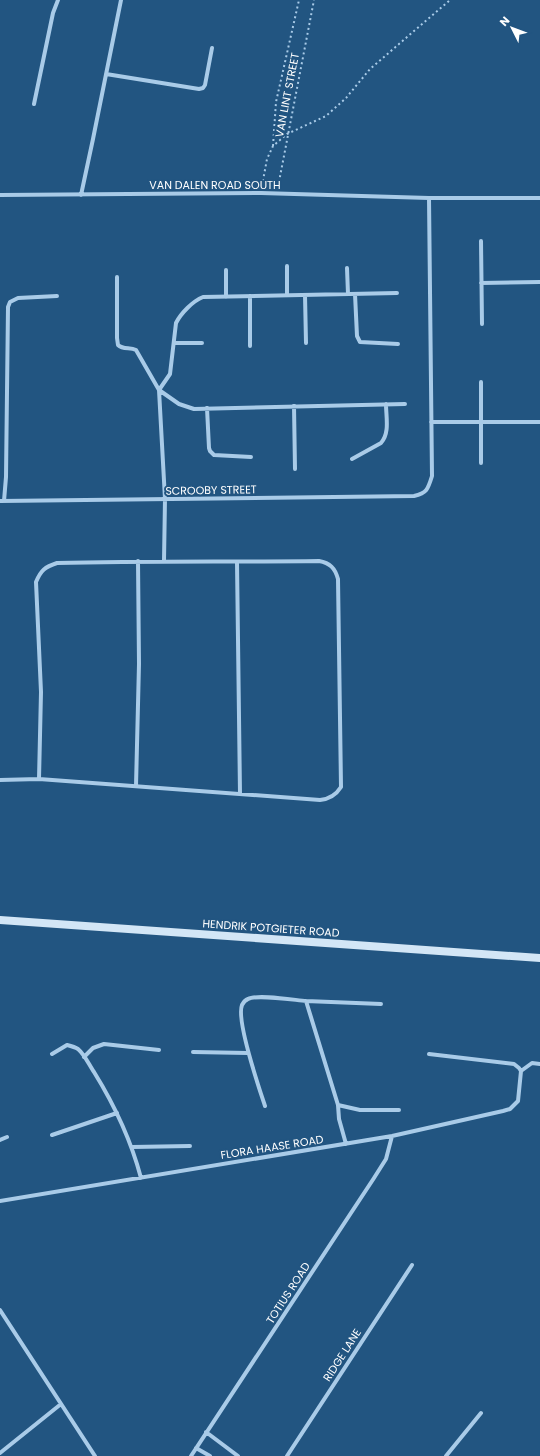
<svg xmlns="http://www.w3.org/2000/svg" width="540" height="1456" viewBox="0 0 540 1456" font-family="Poppins,sans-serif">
  <rect width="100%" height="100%" fill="#225581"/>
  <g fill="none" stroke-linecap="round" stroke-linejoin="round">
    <path stroke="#a9cbe8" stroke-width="2" stroke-dasharray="2 3" stroke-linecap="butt" d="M 273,146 L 276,102 L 299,0
      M 262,186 L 267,159 L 273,146 L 287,134 L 326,116 L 346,98 L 370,69 L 450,0
      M 278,187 L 314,0"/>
    <path stroke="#a9cbe8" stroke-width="4" d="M 106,74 L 199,89 L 203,88 L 205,85 L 212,48
      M 34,104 L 53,13 L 58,0
      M 0,195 L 261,193 L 429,198 L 540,198
      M 81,195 L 93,139 L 121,0
      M 481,241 L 482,324
      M 287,266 L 287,295
      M 347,268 L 348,294
      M 117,277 L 117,338 L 118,345 C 123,350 130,347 136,350 L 159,390 L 179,404 L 194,409 L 405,404
      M 481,283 L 540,282
      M 355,294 L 357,336 L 360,342 L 398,344
      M 305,295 L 306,343
      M 226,297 L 226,270
      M 174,343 L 202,343
      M 250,346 L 250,296
      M 159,390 L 170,374 L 176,323 C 181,313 193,301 203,297 L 397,293
      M 159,390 L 165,499 L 164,561
      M 294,406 L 295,469
      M 207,408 L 209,448 L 210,451 L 214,455 L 251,457
      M 431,422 L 540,422
      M 352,459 L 381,443 C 390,433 386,417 386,404
      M 481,463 L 481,382
      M 0,501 L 414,496 C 427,493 428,489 432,476 L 429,198
      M 4,501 L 6,477 L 8,307 L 10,302 L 18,298 L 57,296
      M 237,562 L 240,794
      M 0,780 L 39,779 L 320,800 C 330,799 336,795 341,787 L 338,579 C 335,568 330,563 319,561 C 231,562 144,561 57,563 C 45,567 41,570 36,582 L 41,692 L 39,779
      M 136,786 L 139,664 L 138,561
      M 306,1001 L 381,1004
      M 193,1052 L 248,1053
      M 52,1054 L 67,1045 C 71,1046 75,1047 78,1049 C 85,1055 89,1065 94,1072 C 115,1106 131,1140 141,1178
      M 429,1054 L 514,1064 L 519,1068 L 521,1071
      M 84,1057 L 93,1048 L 104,1044 L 159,1050
      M 338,1105 L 360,1110 L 399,1110
      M 265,1106 C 259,1088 236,1020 242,1005 C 243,1003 245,1000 248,999 C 257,994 294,1000 306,1001 L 338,1105 L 339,1119 L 346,1144
      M 52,1135 L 117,1113
      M 0,1140 L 7,1137
      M 132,1147 L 190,1146
      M 0,1201 L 392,1136 L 503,1111 L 510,1109 L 518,1101 L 521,1071 L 532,1063 L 540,1064
      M 0,1310 L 95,1456
      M 206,1432 L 238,1456
      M 196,1448 L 210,1456
      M 0,1453 L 61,1404
      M 191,1456 L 374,1178 L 386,1159 L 392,1136
      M 287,1456 L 412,1265
      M 446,1456 L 481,1413"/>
    <path stroke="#d3e6f6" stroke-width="8" d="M 0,920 L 540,958"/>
  </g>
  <g text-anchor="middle" stroke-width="4" stroke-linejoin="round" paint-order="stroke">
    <g font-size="11" fill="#fff" stroke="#225581">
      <text transform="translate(287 95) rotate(-79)" y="4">VAN LINT STREET</text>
      <text x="215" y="189">VAN DALEN ROAD SOUTH</text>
      <text transform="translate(211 490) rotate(-1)" y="4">SCROOBY STREET</text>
      <text transform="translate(271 928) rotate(4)" y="4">HENDRIK POTGIETER ROAD</text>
      <text transform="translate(272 1147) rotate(-9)" y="4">FLORA HAASE ROAD</text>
      <text transform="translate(288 1293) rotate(-57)" y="4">TOTIUS ROAD</text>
      <text transform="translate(342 1355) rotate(-57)" y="4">RIDGE LANE</text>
    </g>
  </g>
  <g transform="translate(512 28) rotate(312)" stroke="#225581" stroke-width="3" paint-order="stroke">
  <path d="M0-3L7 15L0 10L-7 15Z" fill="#ffffff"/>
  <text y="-6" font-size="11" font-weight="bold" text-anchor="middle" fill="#ffffff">N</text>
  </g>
</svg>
